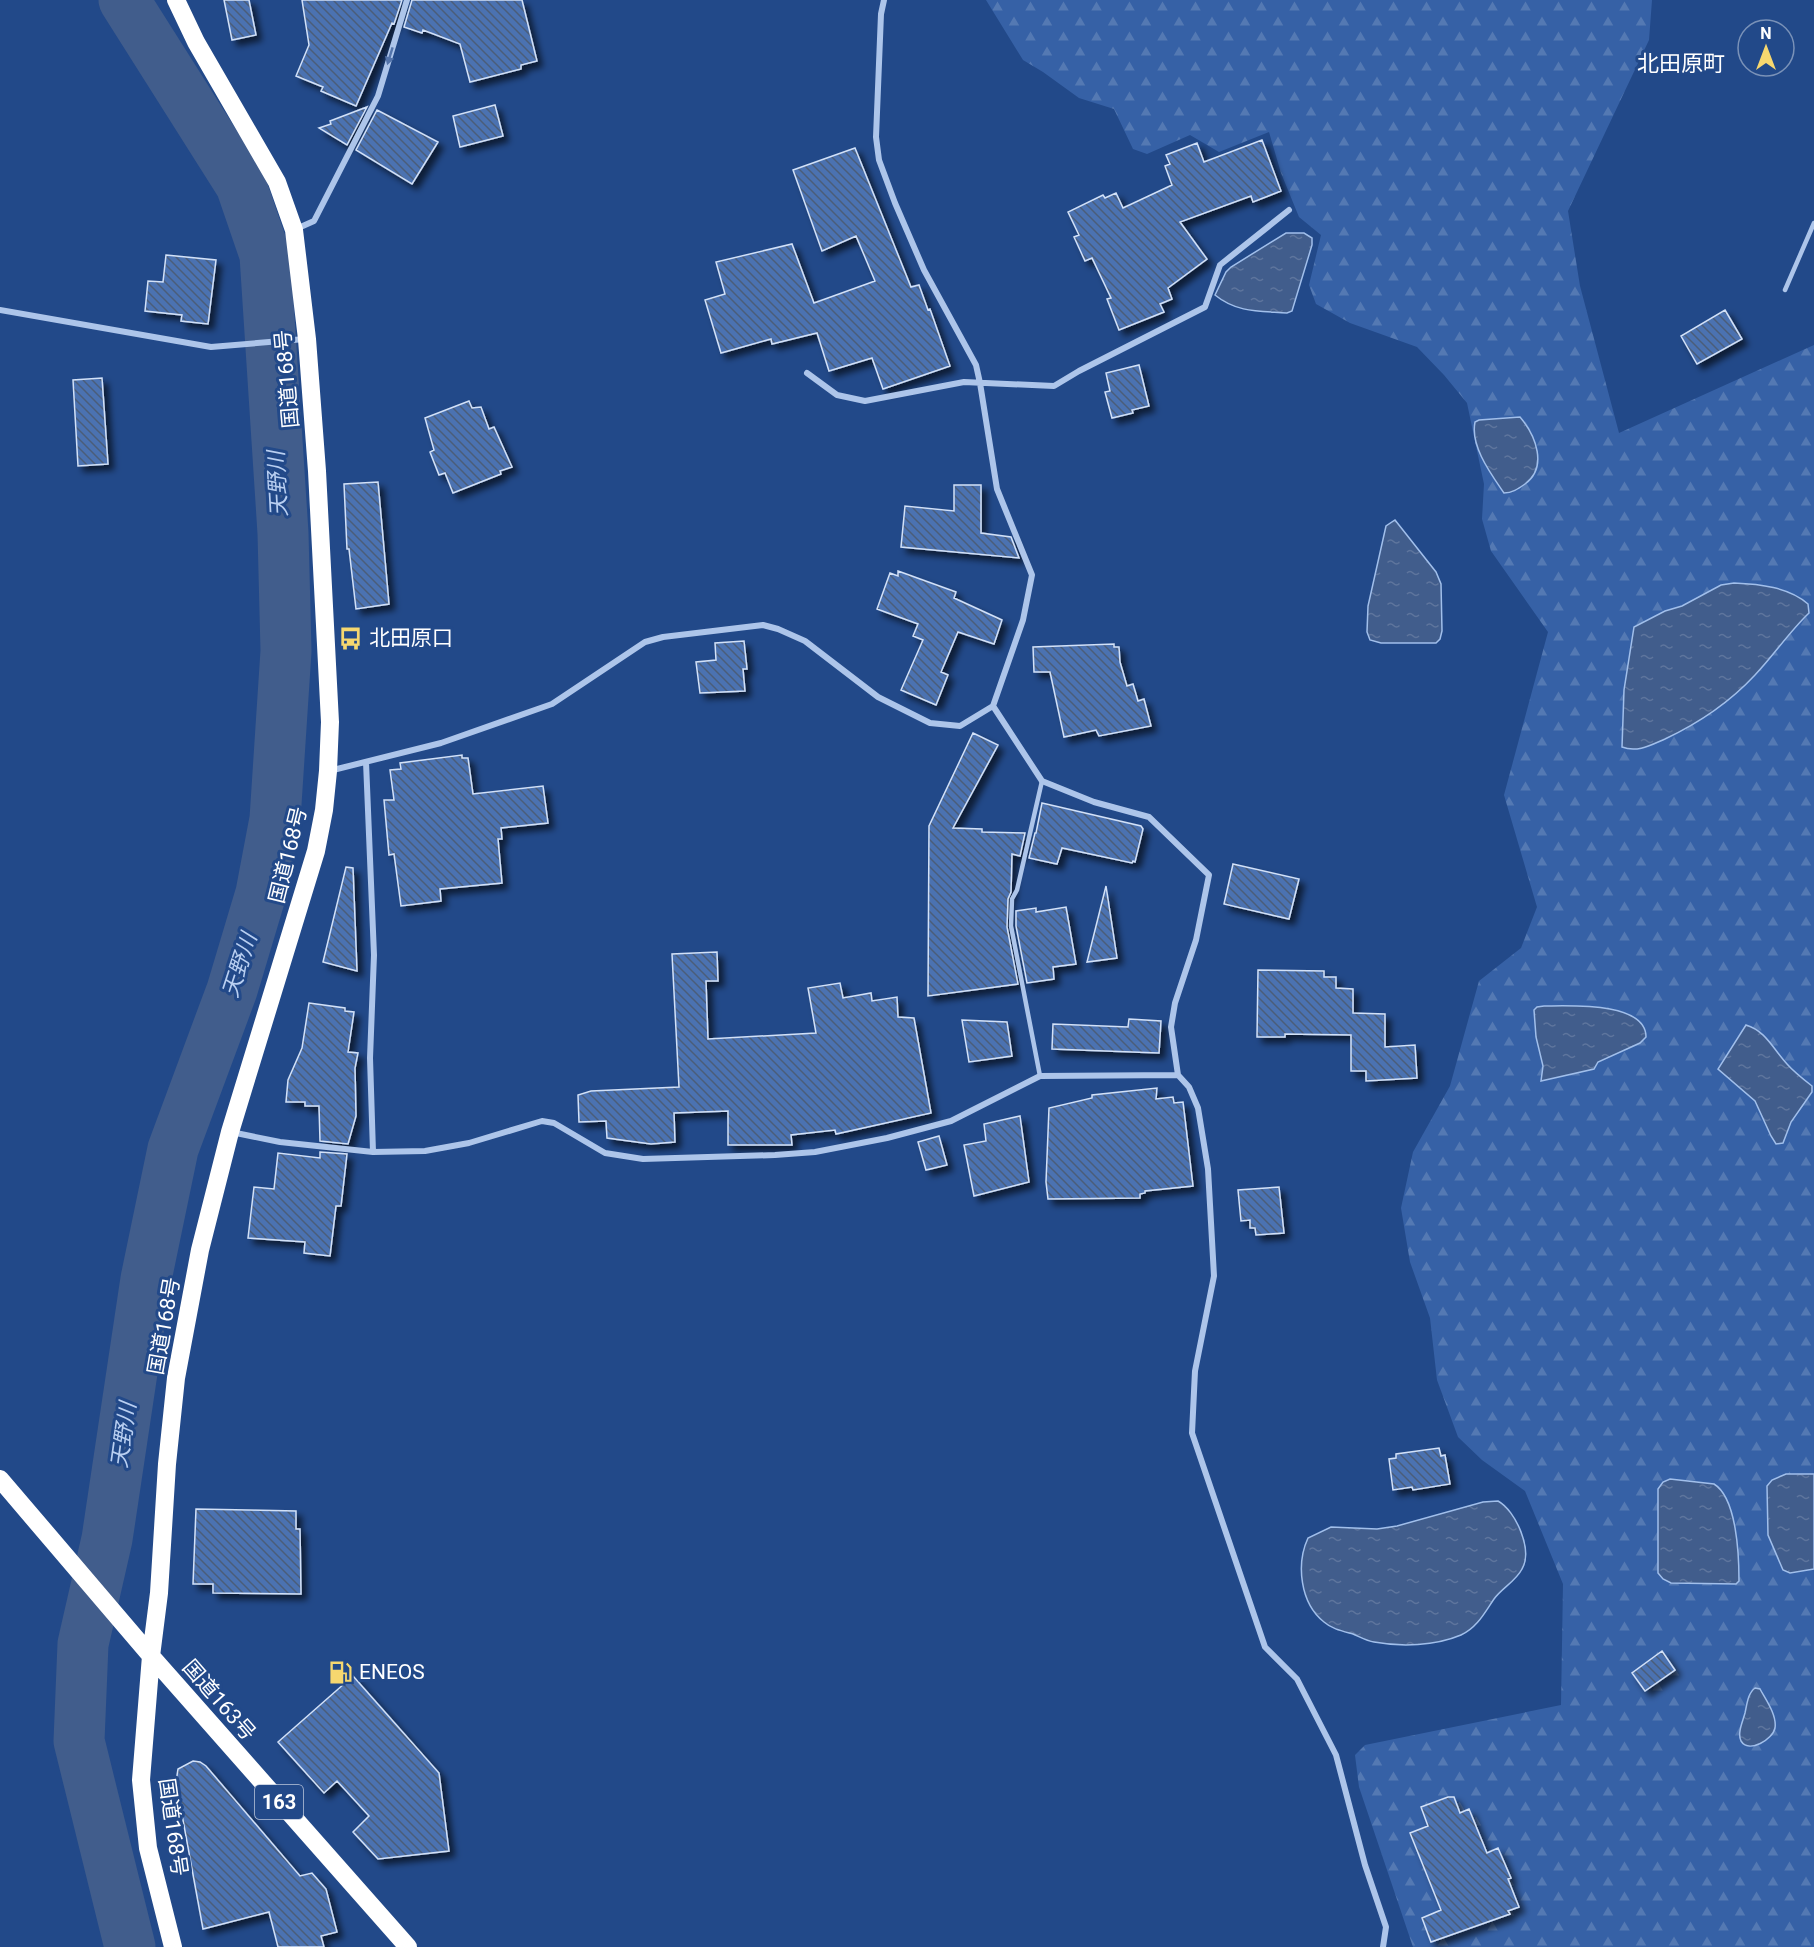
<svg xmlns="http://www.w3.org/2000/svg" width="1814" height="1947" viewBox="0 0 1814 1947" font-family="Roboto,'Noto Sans JP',sans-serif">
  <defs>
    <pattern id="forest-firs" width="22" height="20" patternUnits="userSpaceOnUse" patternTransform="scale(1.5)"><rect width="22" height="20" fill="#3661a6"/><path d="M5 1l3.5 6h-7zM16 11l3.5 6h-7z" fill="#5479b3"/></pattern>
    <pattern id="water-ripples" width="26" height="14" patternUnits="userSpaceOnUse" patternTransform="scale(1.5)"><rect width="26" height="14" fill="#415d8c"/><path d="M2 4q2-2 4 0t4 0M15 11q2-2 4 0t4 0" fill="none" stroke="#5e759d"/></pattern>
    <pattern id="building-back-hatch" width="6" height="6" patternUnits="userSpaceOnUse" patternTransform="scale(1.5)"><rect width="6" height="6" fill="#4b72b1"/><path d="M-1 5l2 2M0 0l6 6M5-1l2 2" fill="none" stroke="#4c5d79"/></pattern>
    <filter id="shadow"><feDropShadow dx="5.5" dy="5.5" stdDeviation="3" flood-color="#0009"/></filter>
  </defs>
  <rect width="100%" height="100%" fill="#224989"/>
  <path fill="url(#forest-firs)" d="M 986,0 L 1652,0 L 1649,40 L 1568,211 L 1580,286 L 1619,433 L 1814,345 L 1814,1947 L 1413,1947 L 1359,1787 L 1355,1755 L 1365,1745 L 1561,1705 L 1563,1584 L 1525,1491 L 1482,1460 L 1458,1437 L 1437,1380 L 1430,1318 L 1410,1262 L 1401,1208 L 1413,1152 L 1450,1086 L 1479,981 L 1521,948 L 1537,907 L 1504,795 L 1548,632 L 1491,551 L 1482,519 L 1484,484 L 1467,403 L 1444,375 L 1417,347 L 1350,323 L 1316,304 L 1309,285 L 1321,235 L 1299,217 L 1281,173 L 1269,132 L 1219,152 L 1190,135 L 1147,154 L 1133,149 L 1114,109 L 1079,98 L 1043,72 L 1023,60 Z"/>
  <path fill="url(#water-ripples)" stroke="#a1bfeb" stroke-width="1.5" d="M 1286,233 L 1304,233 L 1312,238 L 1312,245 L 1292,311 L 1287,313 C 1260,311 1237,313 1215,295 L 1226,272 L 1231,267 Z
    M 1520,417 C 1536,436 1548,467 1525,484 C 1518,489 1512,493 1504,493 C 1491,474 1470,446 1475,422 L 1479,420 Z
    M 1395,520 L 1436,572 L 1441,584 L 1442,631 L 1440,639 L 1436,643 L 1381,643 L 1370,640 L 1367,632 L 1368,606 L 1386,526 Z
    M 1734,583 C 1759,584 1789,587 1808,604 L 1809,613 C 1789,632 1774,655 1755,675 C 1729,703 1699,723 1665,739 C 1651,745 1637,753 1622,747 L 1624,690 L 1634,627 L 1665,611 L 1682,606 L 1721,585 Z
    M 1544,1006 C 1567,1006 1646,1001 1646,1037 L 1640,1043 L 1598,1062 L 1594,1069 L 1541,1081 L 1543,1066 L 1536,1037 L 1534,1010 L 1537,1007 Z
    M 1746,1025 C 1766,1031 1773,1049 1787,1064 C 1794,1072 1803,1079 1812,1086 L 1812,1092 L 1791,1122 L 1783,1143 L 1776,1144 L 1771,1136 L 1755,1101 L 1718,1069 Z
    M 1786,1474 L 1814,1474 L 1814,1569 L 1790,1573 L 1783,1570 L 1768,1535 L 1767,1486 L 1772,1480 Z
    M 1670,1479 L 1714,1484 C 1737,1498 1739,1556 1739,1581 L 1736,1584 L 1671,1583 L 1663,1579 L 1658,1573 L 1658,1489 L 1663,1482 Z
    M 1498,1501 C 1516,1511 1533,1550 1522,1569 C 1516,1581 1502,1588 1494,1599 C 1485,1612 1477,1628 1461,1635 C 1435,1646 1401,1647 1374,1642 C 1367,1641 1360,1637 1353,1634 C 1342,1631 1332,1629 1324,1622 C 1300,1603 1296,1564 1308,1538 L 1331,1527 L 1377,1529 L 1397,1526 L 1483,1502 Z
    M 1755,1688 L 1760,1689 C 1766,1700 1777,1715 1775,1728 C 1773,1739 1749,1754 1741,1741 C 1737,1733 1743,1721 1745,1713 C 1747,1704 1748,1693 1755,1688 Z"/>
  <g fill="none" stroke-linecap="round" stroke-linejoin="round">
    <path stroke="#415d8c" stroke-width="51" d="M 124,0 L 241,185 L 265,255 L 283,533 L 286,651 L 275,819 L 261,893 L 232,990 L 173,1149 L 146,1279 L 107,1539 L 83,1644 L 79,1741 L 130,1947"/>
  </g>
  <path fill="url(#building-back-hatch)" stroke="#d2e1f8" stroke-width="1.5" filter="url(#shadow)" d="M 224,0 L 249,0 L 256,35 L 232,40 Z
    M 302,0 L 402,0 L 394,24 L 392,23 L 356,106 L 321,91 L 323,87 L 296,76 L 309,45 Z
    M 412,0 L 522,0 L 537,61 L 521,65 L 521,69 L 470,82 L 460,44 L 423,30 L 422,33 L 404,27 Z
    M 495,105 L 503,136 L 460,147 L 453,116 Z
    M 367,107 L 347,145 L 319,128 L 331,124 L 330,121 Z
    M 377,110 L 438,142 L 412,184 L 356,150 Z
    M 1262,140 L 1281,191 L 1253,202 L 1251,196 L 1180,222 L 1207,259 L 1168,288 L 1172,299 L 1160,304 L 1164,312 L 1119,330 L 1107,299 L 1111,298 L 1092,258 L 1085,261 L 1074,237 L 1079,235 L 1068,212 L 1103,195 L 1105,198 L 1116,193 L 1123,208 L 1172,185 L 1165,166 L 1170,164 L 1166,155 L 1197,143 L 1204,162 Z
    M 855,148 L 911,287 L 919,285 L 928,310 L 930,309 L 950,366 L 883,389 L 872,358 L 829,371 L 817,333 L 772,344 L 771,339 L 721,353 L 705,300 L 725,294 L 716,262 L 792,244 L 814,303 L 875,281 L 856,236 L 822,251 L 793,170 Z
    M 166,255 L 216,260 L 208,324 L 181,321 L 182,315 L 145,311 L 148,281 L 163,282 Z
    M 1725,310 L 1742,339 L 1697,364 L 1681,336 Z
    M 1139,365 L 1149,406 L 1132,410 L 1133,413 L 1112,418 L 1105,392 L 1110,391 L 1106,373 Z
    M 102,378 L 108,464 L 78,466 L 73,380 Z
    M 469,401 L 472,408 L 481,407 L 489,429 L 494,427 L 512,467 L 500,471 L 501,474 L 453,493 L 445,473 L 439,475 L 430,452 L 434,450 L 425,418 Z
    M 378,482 L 389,604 L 356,609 L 349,549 L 347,549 L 344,484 Z
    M 954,485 L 981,485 L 981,533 L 1011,537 L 1019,558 L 901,547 L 905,506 L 954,511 Z
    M 898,571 L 956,592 L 954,598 L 1002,620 L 994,644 L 958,632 L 941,672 L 948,675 L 936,705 L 901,690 L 923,640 L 913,636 L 918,624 L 877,609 L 890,573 L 898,576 Z
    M 744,641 L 747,669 L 743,669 L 745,691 L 700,693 L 696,662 L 716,660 L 715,643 Z
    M 1114,644 L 1114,647 L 1119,647 L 1120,662 L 1127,686 L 1133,684 L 1138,701 L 1144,699 L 1151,726 L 1099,736 L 1096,730 L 1064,737 L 1050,672 L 1034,672 L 1033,647 Z
    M 973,733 L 998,745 L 953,828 L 982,829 L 982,832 L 1025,833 L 1020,856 L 1012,854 L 1011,892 L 1008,899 L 1007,927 L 1018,984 L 928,996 L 929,826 Z
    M 462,755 L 462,758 L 468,758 L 473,794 L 543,786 L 548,823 L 501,828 L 502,839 L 498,839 L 502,883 L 440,889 L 441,901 L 401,906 L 394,854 L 389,855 L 384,800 L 394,800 L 390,770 L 401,769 L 400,763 Z
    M 1042,803 L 1141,826 L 1143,829 L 1135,862 L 1133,861 L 1132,863 L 1062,848 L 1057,864 L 1029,858 L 1035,833 L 1036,833 Z
    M 1233,864 L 1299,879 L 1289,919 L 1224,904 Z
    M 346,867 L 353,868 L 357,971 L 323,962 Z
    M 1106,886 L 1117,958 L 1087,962 Z
    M 1066,907 L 1076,964 L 1053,967 L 1054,979 L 1027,983 L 1016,926 L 1016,911 L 1036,908 L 1036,912 Z
    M 717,952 L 718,981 L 706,981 L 708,1039 L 816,1033 L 808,988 L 840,983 L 843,998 L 871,993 L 872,1001 L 897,997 L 898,1017 L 914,1018 L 931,1113 L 836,1134 L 835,1130 L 791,1135 L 792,1145 L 728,1145 L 728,1111 L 674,1113 L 675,1142 L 651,1144 L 607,1138 L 606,1121 L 579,1122 L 578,1095 L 591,1091 L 679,1087 L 672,954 Z
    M 1258,970 L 1324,971 L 1324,977 L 1336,977 L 1336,988 L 1353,989 L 1353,1013 L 1385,1014 L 1385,1047 L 1415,1045 L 1417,1078 L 1366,1081 L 1366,1071 L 1351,1071 L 1351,1035 L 1285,1034 L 1285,1037 L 1257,1037 Z
    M 309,1003 L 345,1008 L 345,1011 L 354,1012 L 348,1052 L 358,1053 L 355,1068 L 356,1116 L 348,1144 L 320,1141 L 319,1106 L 305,1106 L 305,1102 L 286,1102 L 288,1080 L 302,1048 Z
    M 1129,1019 L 1161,1021 L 1159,1053 L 1052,1049 L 1053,1024 L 1128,1027 Z
    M 962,1020 L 1007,1022 L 1012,1056 L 969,1062 Z
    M 1157,1088 L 1156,1099 L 1173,1097 L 1174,1103 L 1183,1102 L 1193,1186 L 1145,1191 L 1145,1193 L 1140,1194 L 1140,1198 L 1048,1199 L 1046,1182 L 1049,1108 L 1092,1098 L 1092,1095 Z
    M 1020,1116 L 1029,1182 L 974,1196 L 964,1145 L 986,1141 L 984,1124 Z
    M 939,1136 L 947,1165 L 926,1170 L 918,1142 Z
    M 320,1152 L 347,1154 L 341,1206 L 336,1206 L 330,1256 L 304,1253 L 305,1242 L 248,1238 L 254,1187 L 274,1189 L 278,1153 L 320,1158 Z
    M 1279,1187 L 1284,1233 L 1256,1235 L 1255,1228 L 1250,1228 L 1250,1220 L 1241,1221 L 1238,1190 Z
    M 1439,1448 L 1441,1456 L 1445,1455 L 1450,1484 L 1413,1490 L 1412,1487 L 1393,1490 L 1389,1459 L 1396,1458 L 1396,1454 Z
    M 196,1509 L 296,1511 L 296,1529 L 300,1529 L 301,1594 L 213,1593 L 213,1584 L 193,1584 Z
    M 1662,1651 L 1675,1670 L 1645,1691 L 1632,1673 Z
    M 353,1676 L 439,1773 L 449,1851 L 378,1859 L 353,1832 L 369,1816 L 337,1781 L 324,1793 L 278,1742 Z
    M 193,1761 L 200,1762 L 206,1766 L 300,1876 L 312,1873 L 326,1889 L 337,1932 L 321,1936 L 324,1947 L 278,1947 L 269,1912 L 203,1929 L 176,1782 L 178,1769 Z
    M 1448,1797 L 1454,1797 L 1460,1813 L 1469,1809 L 1487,1853 L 1498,1848 L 1511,1878 L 1508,1879 L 1519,1907 L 1508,1911 L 1510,1914 L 1431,1942 L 1422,1918 L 1441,1910 L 1410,1833 L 1428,1826 L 1421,1807 Z"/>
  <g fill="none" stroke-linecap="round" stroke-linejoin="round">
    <path stroke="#adc5ea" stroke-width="4.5" d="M 1785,290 L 1814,223
      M 1040,1076 L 1011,926 L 1012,899 L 1017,890 L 1042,781"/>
    <path stroke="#adc5ea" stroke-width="6" d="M 296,229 L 314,221 L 378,96 L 407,0
      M 0,310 L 211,347 L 305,339
      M 807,373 L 837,395 L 865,401 L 964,382 L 1054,386 L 1079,371 L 1205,307 L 1220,265 L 1289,210
      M 993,706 L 1042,781 L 1094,802 L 1149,817 L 1209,875 L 1196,940 L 1175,1003 L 1171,1027 L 1178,1075 L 1189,1087 L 1198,1108 L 1208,1169 L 1214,1276 L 1195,1371 L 1192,1433 L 1265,1647 L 1297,1679 L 1336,1755 L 1365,1865 L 1386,1927 L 1383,1947
      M 366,762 L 374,955 L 370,1058 L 373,1152
      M 329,771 L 441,743 L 552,704 L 645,642 L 663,637 L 763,625 L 778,629 L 805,641 L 878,697 L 930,723 L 960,726 L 993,706 L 1023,620 L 1032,575 L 997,489 L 980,383 L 976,365 L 924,270 L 895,203 L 879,160 L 876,137 L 881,14 L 884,0
      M 231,1132 L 280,1142 L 373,1152 L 425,1151 L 469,1143 L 542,1121 L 554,1123 L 605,1153 L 643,1159 L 775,1155 L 815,1152 L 887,1138 L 951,1121 L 1040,1076 L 1178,1075"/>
    <path stroke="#fff" stroke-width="18" d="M 0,1479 L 151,1656 L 408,1947
      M 173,1947 L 148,1848 L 141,1780 L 151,1656 L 159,1593 L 167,1464 L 176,1378 L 200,1250 L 230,1132 L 316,851 L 324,810 L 328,771 L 330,722 L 317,471 L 307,339 L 294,230 L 277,182 L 196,42 L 176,0"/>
  </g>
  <defs><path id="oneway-solid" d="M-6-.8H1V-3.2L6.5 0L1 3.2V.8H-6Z" transform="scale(1.5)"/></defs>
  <use fill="#5374ab" href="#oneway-solid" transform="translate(390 56) rotate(107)"/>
  <defs>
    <symbol id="bus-bare" viewBox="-9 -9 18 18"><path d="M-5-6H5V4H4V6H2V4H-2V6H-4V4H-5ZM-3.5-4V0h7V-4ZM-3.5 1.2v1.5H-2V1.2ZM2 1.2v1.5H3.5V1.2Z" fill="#f6d76f" stroke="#224989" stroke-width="2.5" paint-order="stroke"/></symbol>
    <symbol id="fuel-bare" viewBox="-9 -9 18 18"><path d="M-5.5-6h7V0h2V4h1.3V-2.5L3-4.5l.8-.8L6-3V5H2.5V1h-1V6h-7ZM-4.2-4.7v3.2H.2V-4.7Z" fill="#f6d76f" stroke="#224989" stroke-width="2.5" paint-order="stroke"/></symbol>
  </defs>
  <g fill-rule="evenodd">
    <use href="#bus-bare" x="334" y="622" width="33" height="33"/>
    <use href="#fuel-bare" x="324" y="1656" width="33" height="33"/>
  </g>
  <g text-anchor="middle" stroke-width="6" stroke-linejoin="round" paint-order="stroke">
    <rect fill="#224989" stroke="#bdc8dc" stroke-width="1.5" x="255" y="1785" width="48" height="34" rx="4.5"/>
    <g font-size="20" font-weight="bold" fill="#fff">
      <text x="279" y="1809">163</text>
    </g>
    <g font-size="21" fill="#fff" stroke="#224989">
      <text transform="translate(287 379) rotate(-95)" y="7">国道168号</text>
      <text transform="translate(288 855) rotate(-76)" y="7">国道168号</text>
      <text transform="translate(164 1326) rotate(-80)" y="7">国道168号</text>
      <text transform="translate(219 1700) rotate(49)" y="7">国道163号</text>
      <text transform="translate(173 1827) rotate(82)" y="7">国道168号</text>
    </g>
    <g font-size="21" fill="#fff" stroke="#224989" text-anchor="start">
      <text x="369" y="645">北田原口</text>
      <text x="359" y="1679">ENEOS</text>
    </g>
    <g font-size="22" fill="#fff" stroke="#224989">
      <text x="1681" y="71">北田原町</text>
    </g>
    <g font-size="22" font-style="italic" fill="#b9cff1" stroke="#224989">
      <text transform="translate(277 484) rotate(-93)" y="8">天野川</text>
      <text transform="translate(239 965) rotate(-72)" y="8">天野川</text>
      <text transform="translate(123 1435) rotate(-82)" y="8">天野川</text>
    </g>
  </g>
  <g transform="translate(1766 48)"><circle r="28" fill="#224989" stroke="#7a92b8" stroke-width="1.5"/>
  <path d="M0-4.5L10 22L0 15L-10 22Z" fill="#f6d76f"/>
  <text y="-9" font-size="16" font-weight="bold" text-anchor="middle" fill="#ffffff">N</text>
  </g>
</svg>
